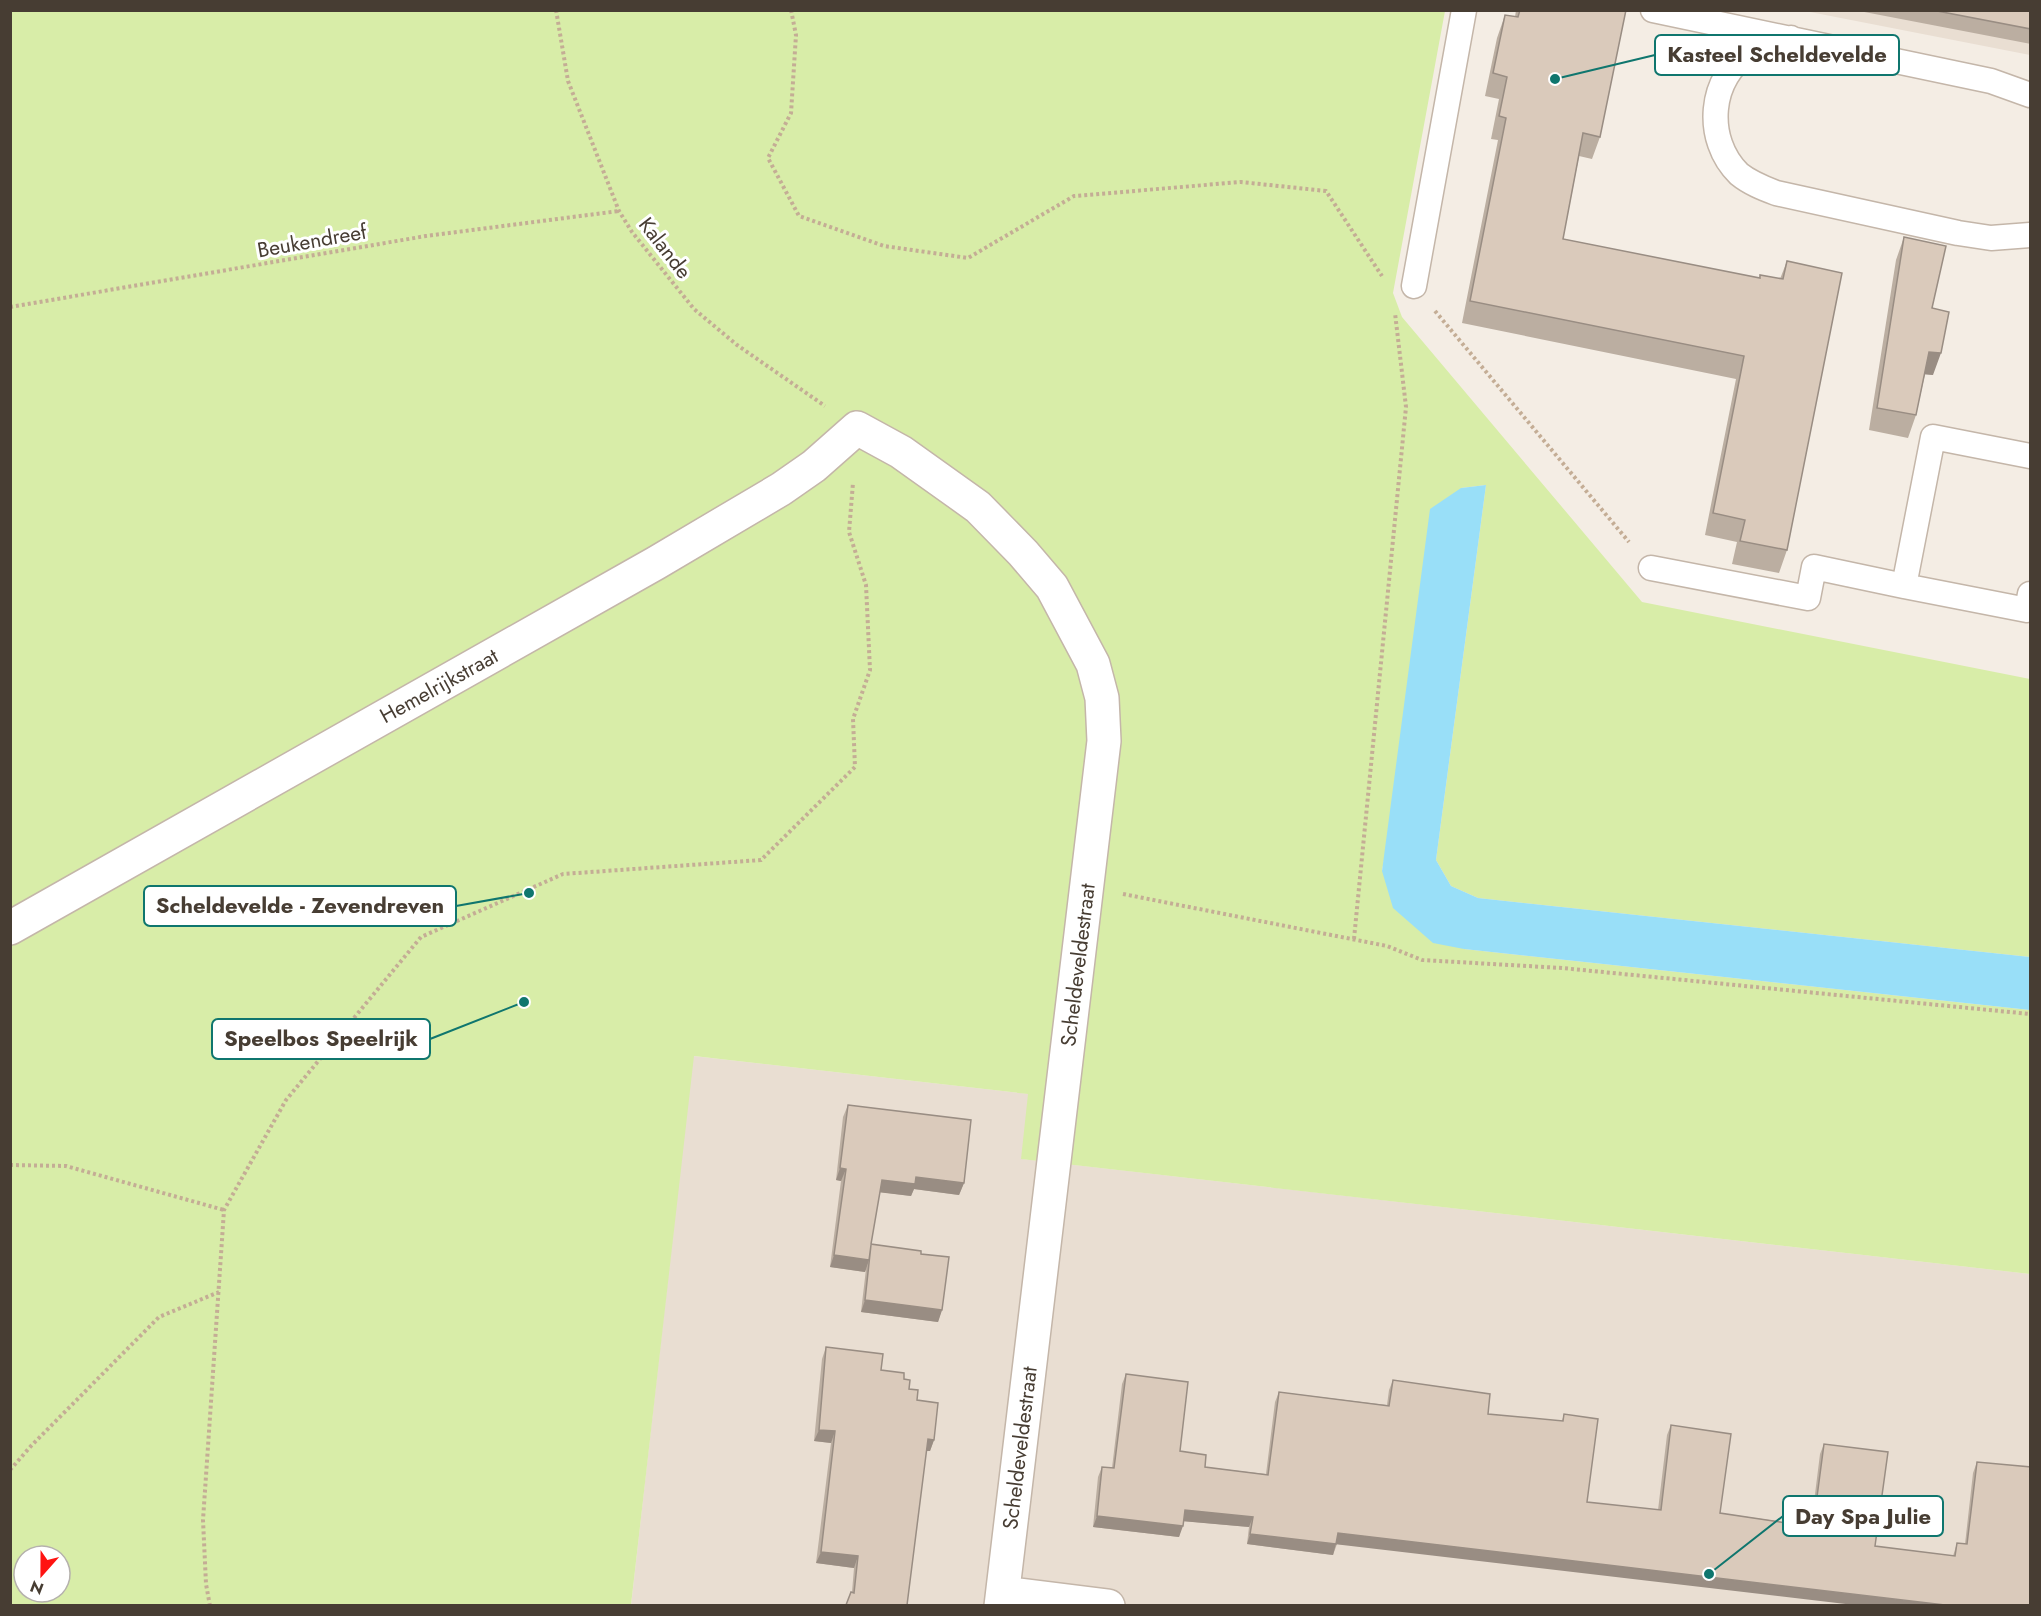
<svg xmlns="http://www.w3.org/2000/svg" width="2041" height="1616" viewBox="0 0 2041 1616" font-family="Jost,sans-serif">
  <rect width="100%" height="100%" fill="#f4ede4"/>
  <path fill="#e9ded2" d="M 1805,11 L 2030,11 L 2030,55 Z
    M 693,1056 L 1029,1094 L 1022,1159 L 2030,1274 L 2030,1605 L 631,1606 Z"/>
  <path fill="#d8eda8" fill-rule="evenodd" d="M 11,11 L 1445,11 L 1393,293 L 1402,317 L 1642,602 L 2030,679 L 2030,957 L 1478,898 L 1451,886 L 1436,860 L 1486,485 L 1461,488 L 1382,870 L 1464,949 L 2030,1010 L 2030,1274 L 1021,1159 L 1028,1094 L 694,1056 L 631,1605 L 11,1606 ZM 24,1556 L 60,1556 L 60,1592 L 24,1592 Z"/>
  <path fill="#99dff8" d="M 1486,485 L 1436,860 L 1451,886 L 1478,898 L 2030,957 L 2030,1010 L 1464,949 L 1433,943 L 1393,908 L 1382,871 L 1430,509 L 1461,488 Z"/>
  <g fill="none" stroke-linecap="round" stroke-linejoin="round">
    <defs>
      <path id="lane" d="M 1653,10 L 1991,81 L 2030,95
        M 1791,38 C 1777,41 1764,44 1752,51 C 1708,76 1704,140 1739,174 C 1750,183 1763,188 1776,193 L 1958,233 L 1991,238 L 2030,235
        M 1414,286 L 1464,10
        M 2030,456 L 1933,437 L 1904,586 L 2027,610 L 2030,594
        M 1651,568 L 1808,598 L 1814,567 L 1904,586"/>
      <path id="street" d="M 10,928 L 656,563 L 781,489 L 814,466 L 857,428 L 901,452 L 978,507 L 1023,553 L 1052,587 L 1093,664 L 1102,698 L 1104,741 L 1001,1606
        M 1003,1593 L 1108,1606"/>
    </defs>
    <use href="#lane" stroke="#c4b6a9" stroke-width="27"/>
    <use href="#street" stroke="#c4b6a9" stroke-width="36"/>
    <path stroke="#c4ad95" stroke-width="4" stroke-dasharray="3 3" stroke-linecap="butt" d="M 556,10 L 568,81 L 619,211 L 632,232 L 694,309 L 737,345 L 825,406
      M 791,10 L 796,35 L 791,113 L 768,158 L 799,216 L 884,246 L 968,258 L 1074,196 L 1241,182 L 1326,191 L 1382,276
      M 10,307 L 426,236 L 619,211
      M 1435,311 L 1629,542
      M 1123,894 L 1387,946 L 1422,960 L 1562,968 L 2030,1014
      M 1354,939 L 1406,407 L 1395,313
      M 10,1165 L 66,1166 L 224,1210
      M 10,1470 L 31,1446 L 159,1317 L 219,1292
      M 210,1606 L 206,1584 L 203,1520 L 224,1210 L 286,1100 L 421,937 L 563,874 L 761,860 L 855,767 L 853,719 L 870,670 L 866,585 L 849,532 L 853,483"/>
    <use href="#lane" stroke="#fff" stroke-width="24"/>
    <use href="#street" stroke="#fff" stroke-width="33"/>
  </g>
  <path fill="#bbaea1" d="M 1516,10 L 1626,10 L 1600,137 L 1592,159 L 1579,156 L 1563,239 L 1759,278 L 1760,275 L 1780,279 L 1787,261 L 1787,550 L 1779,573 L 1732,564 L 1737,542 L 1705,535 L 1736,379 L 1462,323 L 1498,140 L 1491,139 L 1499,99 L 1485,96 L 1497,38 L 1505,15 L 1515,17 Z
    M 1854,10 L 2031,10 L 2031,44 Z
    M 1904,237 L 1932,308 L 1933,375 L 1925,374 L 1916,415 L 1908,438 L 1869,430 L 1896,260 Z
    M 848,1105 L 964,1183 L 959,1195 L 914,1189 L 911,1196 L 880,1192 L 871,1244 L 921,1254 L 942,1310 L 938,1322 L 861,1312 L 866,1269 L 865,1272 L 830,1267 L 841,1181 L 836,1180 L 843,1117 Z
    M 826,1347 L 904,1379 L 909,1389 L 917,1400 L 934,1440 L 930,1451 L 926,1451 L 907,1605 L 852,1592 L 854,1568 L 816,1563 L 831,1443 L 814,1441 L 822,1359 Z
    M 1126,1374 L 1180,1451 L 1205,1467 L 1266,1474 L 1275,1402 L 1279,1392 L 1387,1405 L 1389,1390 L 1393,1380 L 1488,1414 L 1562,1421 L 1564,1414 L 1587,1502 L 1658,1510 L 1667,1435 L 1671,1425 L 1720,1513 L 1811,1526 L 1820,1454 L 1824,1444 L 1875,1546 L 1953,1556 L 1957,1543 L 1965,1544 L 1973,1473 L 1977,1462 L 2031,1605 L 1337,1544 L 1333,1555 L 1247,1544 L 1249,1527 L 1183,1521 L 1179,1537 L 1093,1527 L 1098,1477 L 1102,1467 L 1112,1468 L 1122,1384 Z"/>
  <path fill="#998d83" d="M 1929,352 L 1941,353 L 1933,375 L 1921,374 Z
    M 840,1168 L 846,1169 L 841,1181 L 836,1180 Z
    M 916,1177 L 964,1183 L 959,1195 L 914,1189 L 911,1196 L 877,1192 L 882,1180 Z
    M 834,1255 L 869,1260 L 865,1272 L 830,1267 Z
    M 865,1300 L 942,1310 L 938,1322 L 861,1312 Z
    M 819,1430 L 835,1431 L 831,1443 L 814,1441 Z
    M 928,1439 L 934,1440 L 930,1451 L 924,1451 Z
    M 1185,1510 L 1253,1517 L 1249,1527 L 1181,1521 Z
    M 1097,1516 L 1183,1526 L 1179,1537 L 1093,1527 Z
    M 1338,1533 L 1945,1605 L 1854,1605 L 1334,1544 Z
    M 1250,1534 L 1336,1544 L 1333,1555 L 1247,1544 Z
    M 821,1552 L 858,1556 L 854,1568 L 816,1563 Z"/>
  <path fill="#dacabb" stroke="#998d83" stroke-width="1.5" d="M 1520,10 L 1626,10 L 1600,137 L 1583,133 L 1563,239 L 1760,278 L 1760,275 L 1783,279 L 1787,261 L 1842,273 L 1787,550 L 1740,541 L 1745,520 L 1713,513 L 1744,356 L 1470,301 L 1506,118 L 1499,116 L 1507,77 L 1493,73 L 1505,15 L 1518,17 Z
    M 1932,10 L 2031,10 L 2031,29 Z
    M 1904,237 L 1946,246 L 1932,308 L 1949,312 L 1941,353 L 1929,352 L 1916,415 L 1877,408 Z
    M 848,1105 L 971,1120 L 964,1183 L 916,1177 L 915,1184 L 882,1180 L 871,1244 L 921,1251 L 921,1254 L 949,1257 L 942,1310 L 865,1300 L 871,1245 L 869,1260 L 834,1255 L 846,1169 L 840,1168 Z
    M 826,1347 L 883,1354 L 881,1370 L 904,1373 L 904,1379 L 910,1380 L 909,1389 L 918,1390 L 917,1400 L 938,1403 L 934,1440 L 928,1439 L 907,1605 L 846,1605 L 851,1592 L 854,1593 L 858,1556 L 821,1552 L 835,1431 L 819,1430 Z
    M 1126,1374 L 1188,1382 L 1180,1451 L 1206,1455 L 1205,1467 L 1268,1475 L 1279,1392 L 1389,1406 L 1393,1380 L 1490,1394 L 1488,1414 L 1563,1421 L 1564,1414 L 1598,1419 L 1587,1502 L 1661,1510 L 1671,1425 L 1731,1434 L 1720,1513 L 1813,1527 L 1824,1444 L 1888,1452 L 1875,1546 L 1955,1556 L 1957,1543 L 1967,1544 L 1977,1462 L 2031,1467 L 2031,1605 L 1945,1605 L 1338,1533 L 1336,1544 L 1250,1534 L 1253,1517 L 1185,1510 L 1183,1526 L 1097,1516 L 1102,1467 L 1114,1468 Z"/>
  <g text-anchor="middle" stroke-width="6" stroke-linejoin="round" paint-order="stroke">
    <g font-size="21" fill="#473d33" stroke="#fff">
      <text transform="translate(312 241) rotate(-10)" y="7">Beukendreef</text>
      <text transform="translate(665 248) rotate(52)" y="7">Kalande</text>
      <text transform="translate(439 686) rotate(-29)" y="7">Hemelrijkstraat</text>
      <text transform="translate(1078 965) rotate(-83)" y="7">Scheldeveldestraat</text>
      <text transform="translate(1020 1448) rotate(-83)" y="7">Scheldeveldestraat</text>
    </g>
  </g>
  <path fill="none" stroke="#0f766e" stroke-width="2" d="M1555 79L1655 55M529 893L456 906M524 1002L430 1039M1709 1574L1783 1516"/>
  <g fill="#0f766e" stroke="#fff" stroke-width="2">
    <circle cx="1555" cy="79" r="6"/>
    <circle cx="529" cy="893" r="6"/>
    <circle cx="524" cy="1002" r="6"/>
    <circle cx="1709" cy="1574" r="6"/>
  </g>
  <g fill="#fff" stroke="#0f766e" stroke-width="2">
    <rect x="1655" y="35" width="244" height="40" rx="6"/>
    <rect x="144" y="886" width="312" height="40" rx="6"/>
    <rect x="212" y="1019" width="218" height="40" rx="6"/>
    <rect x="1783" y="1496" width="160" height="40" rx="6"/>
  </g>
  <g font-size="22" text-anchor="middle" font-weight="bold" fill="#473d33">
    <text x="1777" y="62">Kasteel Scheldevelde</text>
    <text x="300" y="913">Scheldevelde - Zevendreven</text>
    <text x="321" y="1046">Speelbos Speelrijk</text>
    <text x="1863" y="1524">Day Spa Julie</text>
  </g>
  <rect width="2041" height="1616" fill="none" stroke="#473d33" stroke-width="24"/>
  <g transform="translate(42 1574) rotate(201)"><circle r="28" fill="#ffffff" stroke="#b5b1ad" stroke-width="1.5"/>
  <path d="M0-4.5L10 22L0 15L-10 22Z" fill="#ff1311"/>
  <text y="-9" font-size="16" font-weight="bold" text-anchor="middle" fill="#473d33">N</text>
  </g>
</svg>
